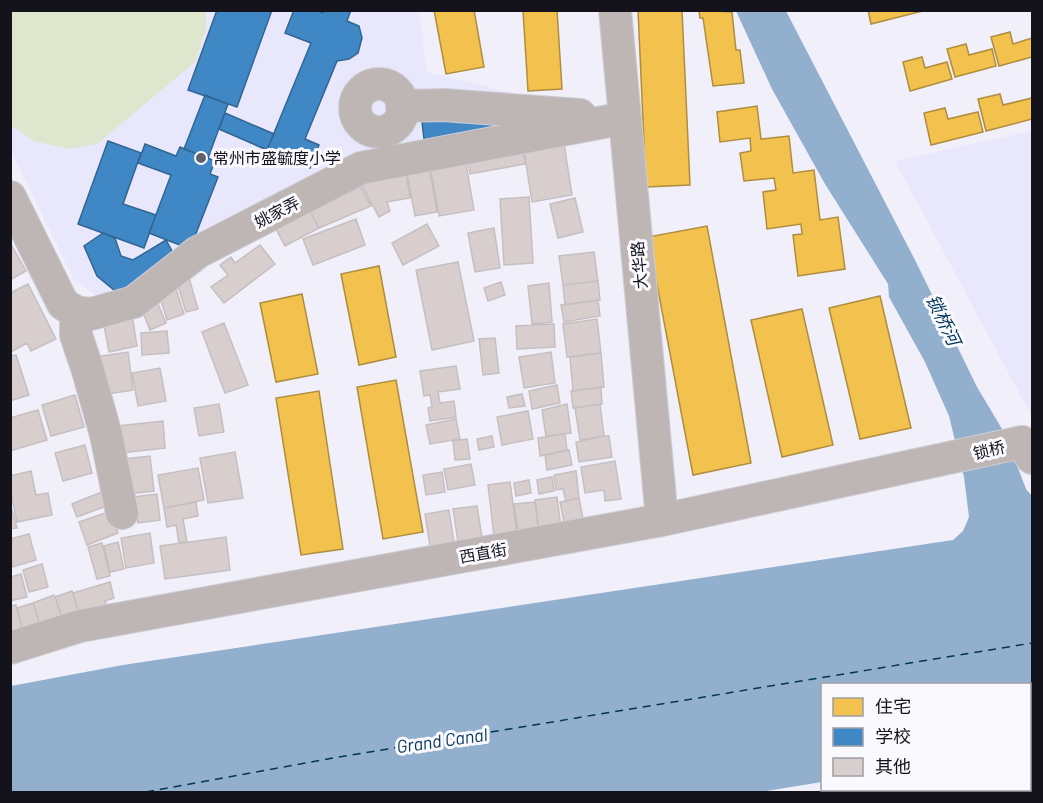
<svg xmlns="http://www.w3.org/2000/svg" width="1043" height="803" viewBox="0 0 1043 803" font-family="Barlow,'Noto Sans SC',sans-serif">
  <rect width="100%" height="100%" fill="#f0effa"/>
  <path fill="#e9e7fb" d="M 11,11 L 419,11 L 427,72 L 562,105 L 565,118 L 357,164 L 135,297 L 98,297 L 74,280 L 11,151 Z
    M 1032,131 L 1032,415 L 1031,415 L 895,161 Z"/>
  <path fill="#dee6ce" d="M 11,11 L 206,11 L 206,29 L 195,62 L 97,144 L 69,149 L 34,141 L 11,125 Z"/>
  <path fill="#92b0cd" d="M 736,11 L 786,11 L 916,262 L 977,387 L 1005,434 L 1026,489 L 1032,496 L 1032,756 L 1030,756 L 1030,684 L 822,684 L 822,782 L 760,792 L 11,792 L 11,686 L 123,665 L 953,540 L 963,531 L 969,517 L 964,477 L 949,416 L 925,362 L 889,297 L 888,284 L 825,184 L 772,89 Z"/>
  <path fill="#f2c14e" stroke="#af8d3f" stroke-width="1.5" d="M 434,10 L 474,10 L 484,67 L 446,74 Z
    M 523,10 L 557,10 L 562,89 L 528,91 Z
    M 638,10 L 682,10 L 690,185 L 646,187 Z
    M 699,10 L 732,12 L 736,50 L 740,50 L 744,83 L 713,86 L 703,18 L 700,18 Z
    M 868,10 L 923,10 L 923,11 L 871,24 Z
    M 1010,32 L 1013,44 L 1032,38 L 1032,57 L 999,66 L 991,37 Z
    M 966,44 L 969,55 L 992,49 L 996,66 L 955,77 L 947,49 Z
    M 922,57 L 925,68 L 947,62 L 952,79 L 910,91 L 903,62 Z
    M 1000,94 L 1003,105 L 1032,98 L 1032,119 L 986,131 L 978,99 Z
    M 757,106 L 761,139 L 789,136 L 793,173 L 814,170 L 820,220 L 838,217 L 845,269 L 798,276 L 793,235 L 802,234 L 801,224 L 767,229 L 763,192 L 776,190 L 774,178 L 744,181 L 740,153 L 751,151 L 750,138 L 720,142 L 717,112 Z
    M 945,108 L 948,119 L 978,112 L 983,132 L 931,145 L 924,113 Z
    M 707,226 L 751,463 L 693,475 L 648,237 Z
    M 379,266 L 396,357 L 359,365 L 341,274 Z
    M 302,294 L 318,374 L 276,382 L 260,303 Z
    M 880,296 L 911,428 L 860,439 L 829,308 Z
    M 802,309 L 833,445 L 782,457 L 751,320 Z
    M 396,380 L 423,532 L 383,539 L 357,387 Z
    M 319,391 L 343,549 L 301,555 L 276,398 Z"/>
  <path fill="#3f88c5" stroke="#326592" stroke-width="1.5" d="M 217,10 L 272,10 L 237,107 L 188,90 Z
    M 294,10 L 316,10 L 323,13 L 324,10 L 351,10 L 347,21 L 359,26 L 362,38 L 358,53 L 349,59 L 337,61 L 305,139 L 319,145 L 310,168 L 267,150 L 311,43 L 285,33 Z
    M 205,95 L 228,104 L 208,158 L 184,149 Z
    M 225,113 L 274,134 L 267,150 L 219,129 Z
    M 491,114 L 493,131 L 424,139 L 422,122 Z
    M 108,141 L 141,153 L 123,204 L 156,215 L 144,248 L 78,224 Z
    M 145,144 L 176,156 L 180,147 L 215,161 L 210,174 L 218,177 L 190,249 L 149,233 L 171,175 L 138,163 Z
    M 103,233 L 115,238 L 121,256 L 133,260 L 166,240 L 177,260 L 136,293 L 114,290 L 97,276 L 84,246 Z"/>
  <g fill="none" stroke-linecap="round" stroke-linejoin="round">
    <path stroke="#00365a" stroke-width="1.5" stroke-dasharray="8 6" stroke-linecap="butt" d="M 146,792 L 339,757 L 1032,643"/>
  </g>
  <path fill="#d8cecd" stroke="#c5bfc1" stroke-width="1.5" d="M 563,137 L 572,195 L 532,202 L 523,144 Z
    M 522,143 L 525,164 L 470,174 L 466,153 Z
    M 464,153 L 474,210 L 439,216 L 429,160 Z
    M 428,160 L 437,212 L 415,216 L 405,164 Z
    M 406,172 L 410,198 L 387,202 L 390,211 L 379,217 L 361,184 Z
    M 359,184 L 371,206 L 319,228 L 308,207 Z
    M 529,197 L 533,263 L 504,265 L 500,199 Z
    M 575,198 L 583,232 L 558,238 L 550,204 Z
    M 308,207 L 319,228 L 285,246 L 274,225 Z
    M 356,219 L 365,245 L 313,265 L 303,239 Z
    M 427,224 L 439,246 L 403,265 L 392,243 Z
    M 494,228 L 500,268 L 475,272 L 468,233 Z
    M 260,245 L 275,264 L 224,303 L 211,287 L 228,275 L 220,265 L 231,257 L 235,263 Z
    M 12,246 L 26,271 L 10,280 L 10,247 Z
    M 594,252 L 598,281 L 563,285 L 559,256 Z
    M 458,262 L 474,341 L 432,350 L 416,270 Z
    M 189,278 L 198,309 L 186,312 L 177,282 Z
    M 598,281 L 600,300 L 565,305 L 563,285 Z
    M 174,282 L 184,314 L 167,320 L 157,287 Z
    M 501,282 L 505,295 L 488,301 L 484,288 Z
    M 549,283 L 552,322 L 532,324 L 528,286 Z
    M 28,284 L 56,339 L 31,351 L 27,343 L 11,352 L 10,293 Z
    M 154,294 L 166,323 L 150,330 L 138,300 Z
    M 598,300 L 600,316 L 564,322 L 561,305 Z
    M 132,315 L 137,346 L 109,352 L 103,320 Z
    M 597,319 L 601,353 L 567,357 L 563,324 Z
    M 224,323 L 248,385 L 225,393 L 202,332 Z
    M 554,324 L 555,347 L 517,349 L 516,326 Z
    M 167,331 L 169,353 L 142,355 L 141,333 Z
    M 495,338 L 499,373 L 483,375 L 479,339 Z
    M 128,352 L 133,390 L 101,395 L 96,357 Z
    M 551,352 L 555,383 L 524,388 L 519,357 Z
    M 601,353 L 604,387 L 573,391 L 570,357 Z
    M 16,355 L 29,395 L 10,401 L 10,356 Z
    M 456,366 L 460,389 L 438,392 L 440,403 L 454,401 L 456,417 L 430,421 L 428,408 L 432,407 L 430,395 L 424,396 L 420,371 Z
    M 160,368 L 166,401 L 138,406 L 132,373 Z
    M 557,385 L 560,403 L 532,409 L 529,391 Z
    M 601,387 L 602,404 L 573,408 L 571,391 Z
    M 522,394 L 525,406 L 509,408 L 507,397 Z
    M 75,395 L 84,427 L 51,436 L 42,405 Z
    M 219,404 L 224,432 L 199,436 L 194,408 Z
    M 567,404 L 571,433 L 546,436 L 542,410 Z
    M 600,404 L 604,436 L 580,440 L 575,408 Z
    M 38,410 L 47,440 L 10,451 L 10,418 Z
    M 528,411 L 533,439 L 502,445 L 497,417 Z
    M 456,419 L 460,439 L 430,444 L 426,425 Z
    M 163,421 L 165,448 L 121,453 L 118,426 Z
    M 565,434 L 567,450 L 540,456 L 538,438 Z
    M 492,436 L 494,447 L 479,450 L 477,439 Z
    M 604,436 L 609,436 L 612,457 L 579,462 L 576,442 Z
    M 467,439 L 470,459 L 455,460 L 453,441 Z
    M 85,445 L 92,473 L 63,481 L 55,453 Z
    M 569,450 L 572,465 L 547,470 L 545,455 Z
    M 235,452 L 243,498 L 208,503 L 200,458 Z
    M 150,456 L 154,491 L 128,494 L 124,459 Z
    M 615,461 L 621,499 L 605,501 L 604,490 L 585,493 L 581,467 Z
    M 471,464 L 475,485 L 448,490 L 444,469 Z
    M 198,468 L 204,500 L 164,508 L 158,475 Z
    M 31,471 L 36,495 L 48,493 L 52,515 L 17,522 L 10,489 L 10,476 Z
    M 576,471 L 579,498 L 566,501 L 563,489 L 556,490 L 554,475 Z
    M 442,472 L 445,492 L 426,495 L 423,475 Z
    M 552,477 L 554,491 L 539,494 L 537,480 Z
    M 529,480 L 531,493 L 516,496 L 514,483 Z
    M 510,482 L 517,534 L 494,536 L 488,485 Z
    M 104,491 L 109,505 L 77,517 L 72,504 Z
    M 157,494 L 160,520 L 138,523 L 134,497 Z
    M 557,497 L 561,528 L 539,531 L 535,500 Z
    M 579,498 L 584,524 L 565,527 L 560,502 Z
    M 196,502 L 198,516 L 183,519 L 187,542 L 179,543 L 176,525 L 167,527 L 164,508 Z
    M 535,502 L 538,527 L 518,531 L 514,504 Z
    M 10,503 L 17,528 L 10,529 Z
    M 477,506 L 482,538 L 458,542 L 453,509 Z
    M 449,510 L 454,542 L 430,546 L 425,514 Z
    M 111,511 L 118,533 L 87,545 L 79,522 Z
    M 150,533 L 154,563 L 126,568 L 121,538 Z
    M 29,534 L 36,560 L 12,567 L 10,539 Z
    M 226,537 L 230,570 L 165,579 L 160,546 Z
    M 118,542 L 124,569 L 110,572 L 104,546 Z
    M 102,543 L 110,576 L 97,579 L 88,547 Z
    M 42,564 L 48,587 L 29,592 L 23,570 Z
    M 21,574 L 27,597 L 10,601 L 10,577 Z
    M 110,582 L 114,598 L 105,601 L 109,611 L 81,619 L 73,593 Z
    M 72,591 L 80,617 L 64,623 L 55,597 Z
    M 54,595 L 64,624 L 42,631 L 33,603 Z
    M 33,603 L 41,629 L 24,635 L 17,608 Z
    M 16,605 L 24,635 L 10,642 L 10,606 Z"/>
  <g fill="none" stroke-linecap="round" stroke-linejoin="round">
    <defs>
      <path id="minor" d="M 615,10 L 662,520
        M355 108a24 24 0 1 1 48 0a24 24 0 1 1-48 0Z
        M 402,106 L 444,105 L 580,115
        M 10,197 L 63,304 L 76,312 L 91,314 L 134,302 L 198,252 L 361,168 L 625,118
        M 76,312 L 76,335 L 88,371 L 106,435 L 122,513
        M 10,648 L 80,626 L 662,520 L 1022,442 L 1032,458"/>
    </defs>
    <use href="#minor" stroke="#cecdd6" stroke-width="34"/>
    <use href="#minor" stroke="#beb6b5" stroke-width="32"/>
  </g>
  <circle fill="#61606a" stroke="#faf9fe" stroke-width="2" cx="201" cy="158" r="6"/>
  <g text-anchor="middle" stroke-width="6" stroke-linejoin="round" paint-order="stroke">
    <g font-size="16" fill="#14131c" stroke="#faf9fe" text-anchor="start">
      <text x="213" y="164">常州市盛毓度小学</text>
    </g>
    <g font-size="16" fill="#14131c" stroke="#faf9fe">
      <text transform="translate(277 212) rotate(-27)" y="6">姚家弄</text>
      <text transform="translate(639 265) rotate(-95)" y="6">大华路</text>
      <text transform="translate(989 450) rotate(-13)" y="6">锁桥</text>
      <text transform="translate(483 553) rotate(-10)" y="6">西直街</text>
    </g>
    <g font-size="18" font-style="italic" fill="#00365a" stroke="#faf9fe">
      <text transform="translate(943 320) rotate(64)" y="6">锁桥河</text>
      <text transform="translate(442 741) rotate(-8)" y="6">Grand Canal</text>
    </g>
  </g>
  <rect width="1043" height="803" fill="none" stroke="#14131c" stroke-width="24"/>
  <rect x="821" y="683" width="210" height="108" fill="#faf9fe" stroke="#9e9da4" stroke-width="1.5"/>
  <rect x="833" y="698" width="30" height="18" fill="#f2c14e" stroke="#9e9da4" stroke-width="1.5"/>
  <text x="875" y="713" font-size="18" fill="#14131c">住宅</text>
  <rect x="833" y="728" width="30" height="18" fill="#3f88c5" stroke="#9e9da4" stroke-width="1.5"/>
  <text x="875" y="743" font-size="18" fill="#14131c">学校</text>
  <rect x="833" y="758" width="30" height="18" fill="#d8cecd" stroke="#9e9da4" stroke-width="1.5"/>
  <text x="875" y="773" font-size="18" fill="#14131c">其他</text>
</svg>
